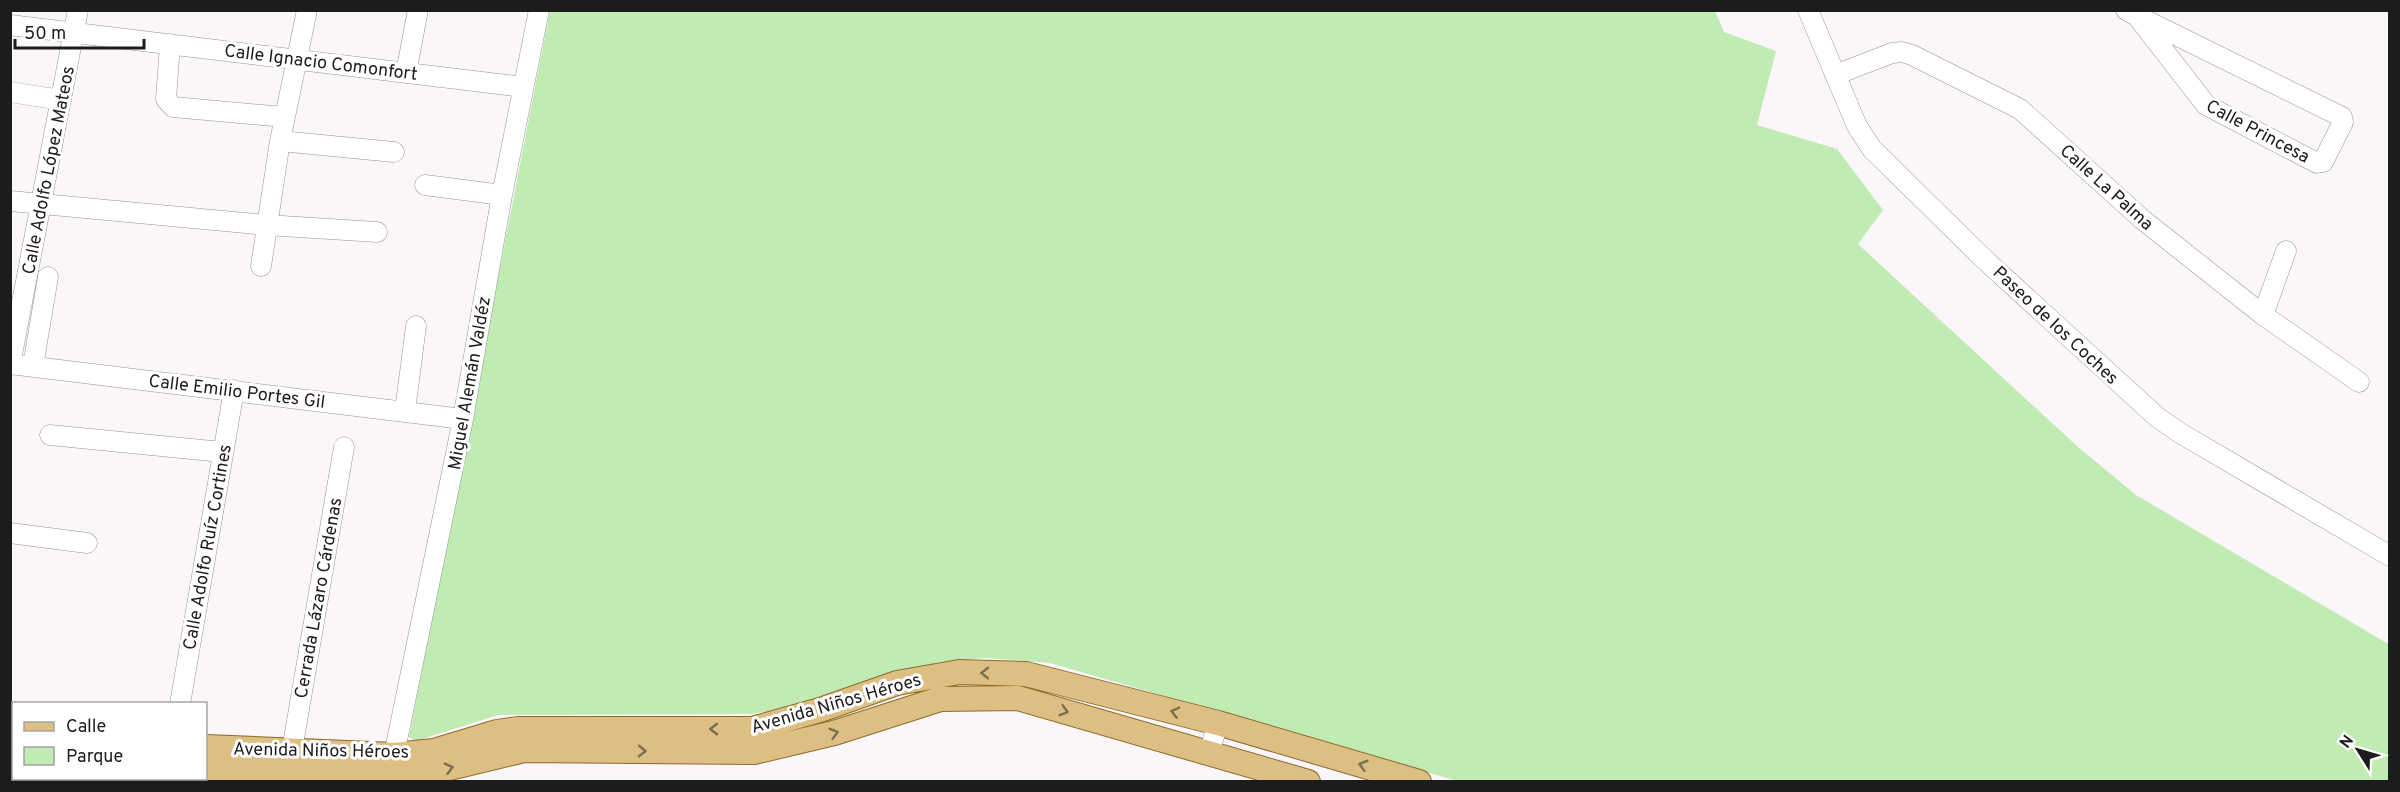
<svg xmlns="http://www.w3.org/2000/svg" width="2400" height="792" viewBox="0 0 2400 792" font-family="Overpass,sans-serif">
  <rect width="100%" height="100%" fill="#faf6fa"/>
  <path fill="#c0ecb3" d="M 550,10 L 1715,11 L 1724,32 L 1776,51 L 1757,125 L 1837,149 L 1883,210 L 1858,244 L 2078,447 L 2136,495 L 2390,645 L 2389,782 L 1457,781 L 1050,663 L 986,658 L 938,662 L 784,709 L 751,714 L 498,715 L 416,741 L 409,737 Z"/>
  <g fill="none" stroke-linecap="round" stroke-linejoin="round">
    <defs>
      <path id="minor" d="M 1808,10 L 1857,126 L 1872,149 L 1985,260 L 2157,417 L 2180,433 L 2390,556
        M 2126,10 L 2137,16 L 2342,117 L 2343,122 L 2323,162 L 2317,163 L 2206,105 L 2137,16
        M 10,25 L 523,87
        M 170,44 L 166,99 L 173,107 L 284,117
        M 406,73 L 418,10
        M 1835,75 L 1892,53 L 1902,52 L 1912,55 L 2020,109 L 2143,220 L 2263,315 L 2359,382
        M 10,92 L 61,100
        M 280,141 L 394,152
        M 425,185 L 502,195
        M 10,201 L 266,225 L 377,232
        M 261,266 L 280,141 L 307,10
        M 2263,315 L 2286,251
        M 10,364 L 463,419
        M 10,365 L 78,10
        M 33,366 L 48,277
        M 405,411 L 416,326
        M 50,435 L 222,452
        M 10,533 L 87,543
        M 180,704 L 234,390
        M 292,750 L 344,447
        M 1209,753 L 1218,723
        M 394,755 L 463,419 L 502,195 L 539,10"/>
      <path id="major" d="M 10,736 L 14,737
        M 206,747 L 394,755 L 434,751 L 497,732 L 518,729 L 752,729 L 820,710 L 897,683 L 959,672 L 1026,674 L 1218,723 L 1419,782
        M 10,757 L 14,757
        M 206,768 L 391,777 L 441,770 L 524,750 L 754,752 L 834,733 L 940,699 L 1018,698 L 1308,782"/>
    </defs>
    <use href="#minor" stroke="#959295" stroke-width="21"/>
    <use href="#major" stroke="#8c6b29" stroke-width="26"/>
    <use href="#minor" stroke="#fff" stroke-width="20"/>
    <use href="#major" stroke="#ddbf83" stroke-width="24"/>
  </g>
  <defs><path id="oneway-chevron" d="M-2-3.5L2.5 0L-2 3.5" fill="none" stroke-width="1.6" stroke-linecap="round" stroke-linejoin="round" transform="scale(1.5)"/></defs>
  <g stroke="#7d6e50">
    <use href="#oneway-chevron" transform="translate(985 673) rotate(-179)"/>
    <use href="#oneway-chevron" transform="translate(1064 711) rotate(16)"/>
    <use href="#oneway-chevron" transform="translate(1175 712) rotate(-166)"/>
    <use href="#oneway-chevron" transform="translate(714 729) rotate(180)"/>
    <use href="#oneway-chevron" transform="translate(834 733) rotate(-16)"/>
    <use href="#oneway-chevron" transform="translate(642 751) rotate(1)"/>
    <use href="#oneway-chevron" transform="translate(1363 765) rotate(-164)"/>
    <use href="#oneway-chevron" transform="translate(449 768) rotate(-15)"/>
  </g>
  <g text-anchor="middle" stroke-width="6" stroke-linejoin="round" paint-order="stroke">
    <g font-size="18" fill="#1d1c1d" stroke="#fff">
      <text transform="translate(321 62) rotate(7)" y="6">Calle Ignacio Comonfort</text>
      <text transform="translate(2258 131) rotate(28)" y="6">Calle Princesa</text>
      <text transform="translate(48 170) rotate(-79)" y="6">Calle Adolfo López Mateos</text>
      <text transform="translate(2107 187) rotate(42)" y="6">Calle La Palma</text>
      <text transform="translate(2056 325) rotate(43)" y="6">Paseo de los Coches</text>
      <text transform="translate(469 383) rotate(-80)" y="6">Miguel Alemán Valdéz</text>
      <text transform="translate(237 391) rotate(7)" y="6">Calle Emilio Portes Gil</text>
      <text transform="translate(207 547) rotate(-80)" y="6">Calle Adolfo Ruíz Cortines</text>
      <text transform="translate(318 598) rotate(-80)" y="6">Cerrada Lázaro Cárdenas</text>
      <text transform="translate(836 703) rotate(-16)" y="6">Avenida Niños Héroes</text>
      <text transform="translate(321 750) rotate(1)" y="6">Avenida Niños Héroes</text>
    </g>
  </g>
  <rect width="2400" height="792" fill="none" stroke="#1d1c1d" stroke-width="24"/>
  <rect x="12" y="702" width="195" height="78" fill="#ffffff" stroke="#a5a4a5" stroke-width="1.5"/>
  <rect x="24" y="722" width="30" height="9" fill="#ddbf83" stroke="#a5a4a5" stroke-width="1.5"/>
  <text x="66" y="732" font-size="18" fill="#1d1c1d">Calle</text>
  <rect x="24" y="747" width="30" height="18" fill="#c0ecb3" stroke="#a5a4a5" stroke-width="1.5"/>
  <text x="66" y="762" font-size="18" fill="#1d1c1d">Parque</text>
  <g transform="translate(2358 750) rotate(307)" stroke="#ffffff" stroke-width="4.5" paint-order="stroke">
  <path d="M0-4.5L10 22L0 15L-10 22Z" fill="#1d1c1d"/>
  <text y="-9" font-size="16" font-weight="bold" text-anchor="middle" fill="#1d1c1d">N</text>
  </g>
  <path d="M15 39v9h129v-9" fill="none" stroke="#1d1c1d" stroke-width="3"/>
  <text x="24" y="39" font-size="18" fill="#1d1c1d" stroke="#ffffff" stroke-width="4.5" paint-order="stroke">50 m</text>
</svg>
